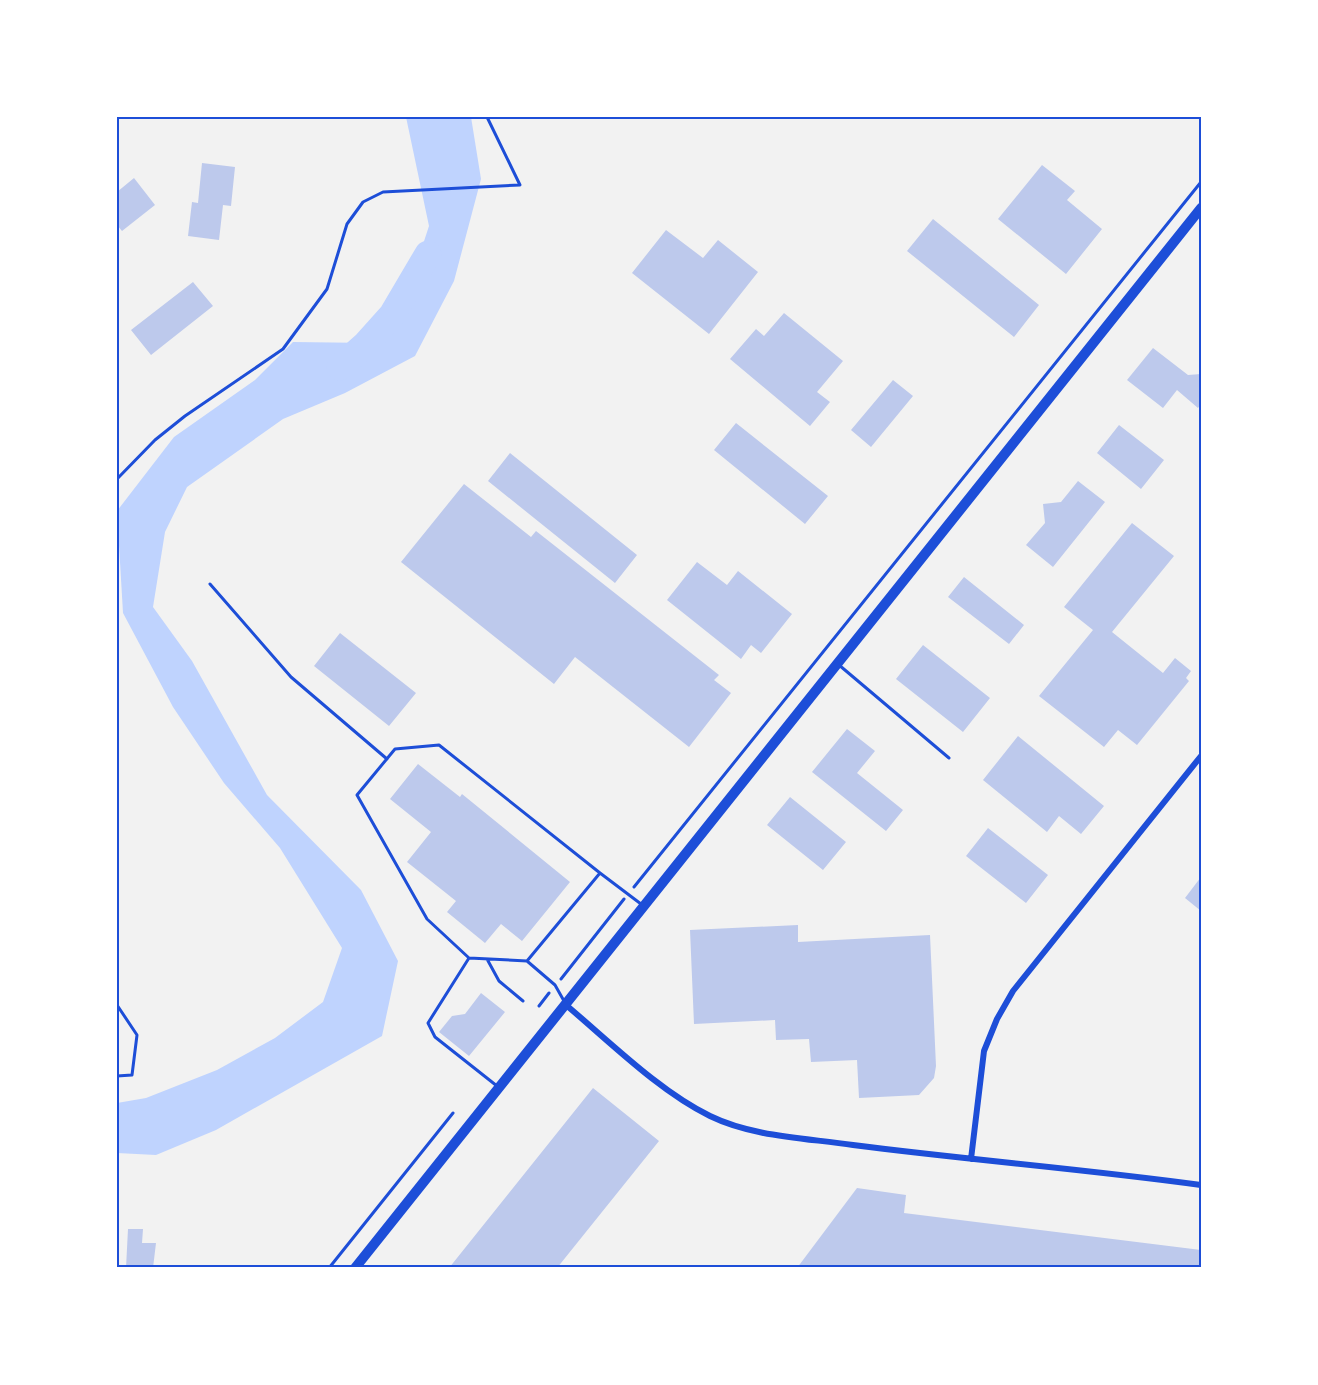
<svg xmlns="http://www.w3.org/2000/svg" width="1318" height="1385" viewBox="0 0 1318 1385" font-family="'Source Sans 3',sans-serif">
  <rect width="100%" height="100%" fill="#f2f2f2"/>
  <path fill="#bfd3fe" d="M 406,117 L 471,117 L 481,179 L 454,281 L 415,356 L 345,393 L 283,419 L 187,487 L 165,532 L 153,607 L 192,661 L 267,795 L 361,890 L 398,961 L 382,1036 L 216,1130 L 156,1155 L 117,1153 L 117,1103 L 146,1098 L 217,1070 L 275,1038 L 323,1002 L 342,948 L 280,848 L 224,783 L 173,707 L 123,613 L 117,511 L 174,437 L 255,380 L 293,342 L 373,343 L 407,293 L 429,226 Z"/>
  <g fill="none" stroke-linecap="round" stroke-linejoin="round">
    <path stroke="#bfd3fe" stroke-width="27" d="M 340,367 L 366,344 L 392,315 L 428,254"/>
  </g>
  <path fill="#bdc9ec" d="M 202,163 L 235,167 L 231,206 L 223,205 L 219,240 L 188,236 L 192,202 L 198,203 Z
    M 1042,165 L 1075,191 L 1067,200 L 1102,229 L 1066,274 L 998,219 Z
    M 134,178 L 155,205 L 122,231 L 117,225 L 117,192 Z
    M 933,219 L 1039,305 L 1014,337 L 907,251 Z
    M 666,230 L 703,258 L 718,240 L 758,272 L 709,334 L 632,273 Z
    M 193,282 L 213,306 L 151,355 L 131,330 Z
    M 784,313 L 843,361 L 817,392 L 830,402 L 810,426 L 730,359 L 756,329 L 764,336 Z
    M 1153,348 L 1188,375 L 1201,374 L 1201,404 L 1198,408 L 1177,390 L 1163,408 L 1127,380 Z
    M 893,380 L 913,396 L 871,447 L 851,430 Z
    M 736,423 L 828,496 L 805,524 L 714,450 Z
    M 1119,425 L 1164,460 L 1141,489 L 1097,453 Z
    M 510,453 L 637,555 L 615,583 L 488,481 Z
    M 1078,481 L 1105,502 L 1053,567 L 1026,545 L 1045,523 L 1043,504 L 1061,502 Z
    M 464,484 L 531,537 L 536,531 L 719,675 L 714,680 L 731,693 L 689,747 L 575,657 L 554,684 L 401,562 Z
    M 1132,523 L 1174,556 L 1112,632 L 1163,673 L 1175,658 L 1191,671 L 1186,678 L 1189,681 L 1137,745 L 1118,730 L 1104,747 L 1039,696 L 1093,630 L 1064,607 Z
    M 697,562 L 727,585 L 738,571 L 792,614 L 761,653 L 751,645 L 741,659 L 667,600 Z
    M 964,577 L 1024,625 L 1009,644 L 948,597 Z
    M 340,633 L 416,693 L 389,726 L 314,666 Z
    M 923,645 L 990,698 L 963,732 L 896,679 Z
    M 847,729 L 875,751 L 857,773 L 903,810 L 886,831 L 812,772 Z
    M 1018,736 L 1104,806 L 1081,834 L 1059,816 L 1047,832 L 983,780 Z
    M 418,764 L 460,797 L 462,794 L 570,882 L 522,941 L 501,924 L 485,943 L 447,912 L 456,901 L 407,862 L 431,832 L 390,799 Z
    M 790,797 L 846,842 L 823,870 L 767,825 Z
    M 988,828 L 1048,875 L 1026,903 L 966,856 Z
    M 1201,877 L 1201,911 L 1185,898 Z
    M 798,925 L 798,942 L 930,935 L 936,1066 L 934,1078 L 919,1095 L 859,1098 L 857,1060 L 811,1062 L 809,1039 L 776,1040 L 775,1020 L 694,1024 L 690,930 Z
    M 481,993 L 505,1012 L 469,1056 L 439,1032 L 452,1016 L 465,1014 Z
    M 593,1088 L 659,1141 L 557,1268 L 449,1268 Z
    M 857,1188 L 906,1195 L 904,1213 L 1201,1250 L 1201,1268 L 797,1268 Z
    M 128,1229 L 143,1229 L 142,1243 L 156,1243 L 153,1268 L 126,1268 Z"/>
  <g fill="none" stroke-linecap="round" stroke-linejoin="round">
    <path stroke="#1d4ed8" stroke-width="3" d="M 117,479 L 155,440 L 185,416 L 283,349 L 327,289 L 347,224 L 363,202 L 383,192 L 520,185 L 487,117
      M 634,887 L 1201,182
      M 561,979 L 624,899
      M 117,1005 L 137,1035 L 132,1075 L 117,1076
      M 539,1006 L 549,993
      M 329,1268 L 453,1113"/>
    <path stroke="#1d4ed8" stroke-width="3" d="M 210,584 L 291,677 L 387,759
      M 839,665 L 949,758
      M 469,958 L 428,1023 L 435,1037 L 497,1086
      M 487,959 L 499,981 L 523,1001
      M 527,961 L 469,958 L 427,919 L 357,795 L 395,749 L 439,745 L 600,873
      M 564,1001 L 555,985 L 527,961 L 600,873 L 641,904"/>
    <path stroke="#1d4ed8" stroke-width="6" d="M 566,1005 C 610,1042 659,1091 710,1116 C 753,1137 806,1138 853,1145 C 969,1160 1085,1169 1201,1185
      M 971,1159 L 984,1051 L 997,1019 L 1013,991 L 1201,756"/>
    <path stroke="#1d4ed8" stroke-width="10" d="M 355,1268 L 1201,208"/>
  </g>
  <rect width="1318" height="1385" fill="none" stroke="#ffffff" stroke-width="237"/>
  <rect x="118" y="118" width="1082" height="1148" fill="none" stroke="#1d4ed8" stroke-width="2"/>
</svg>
